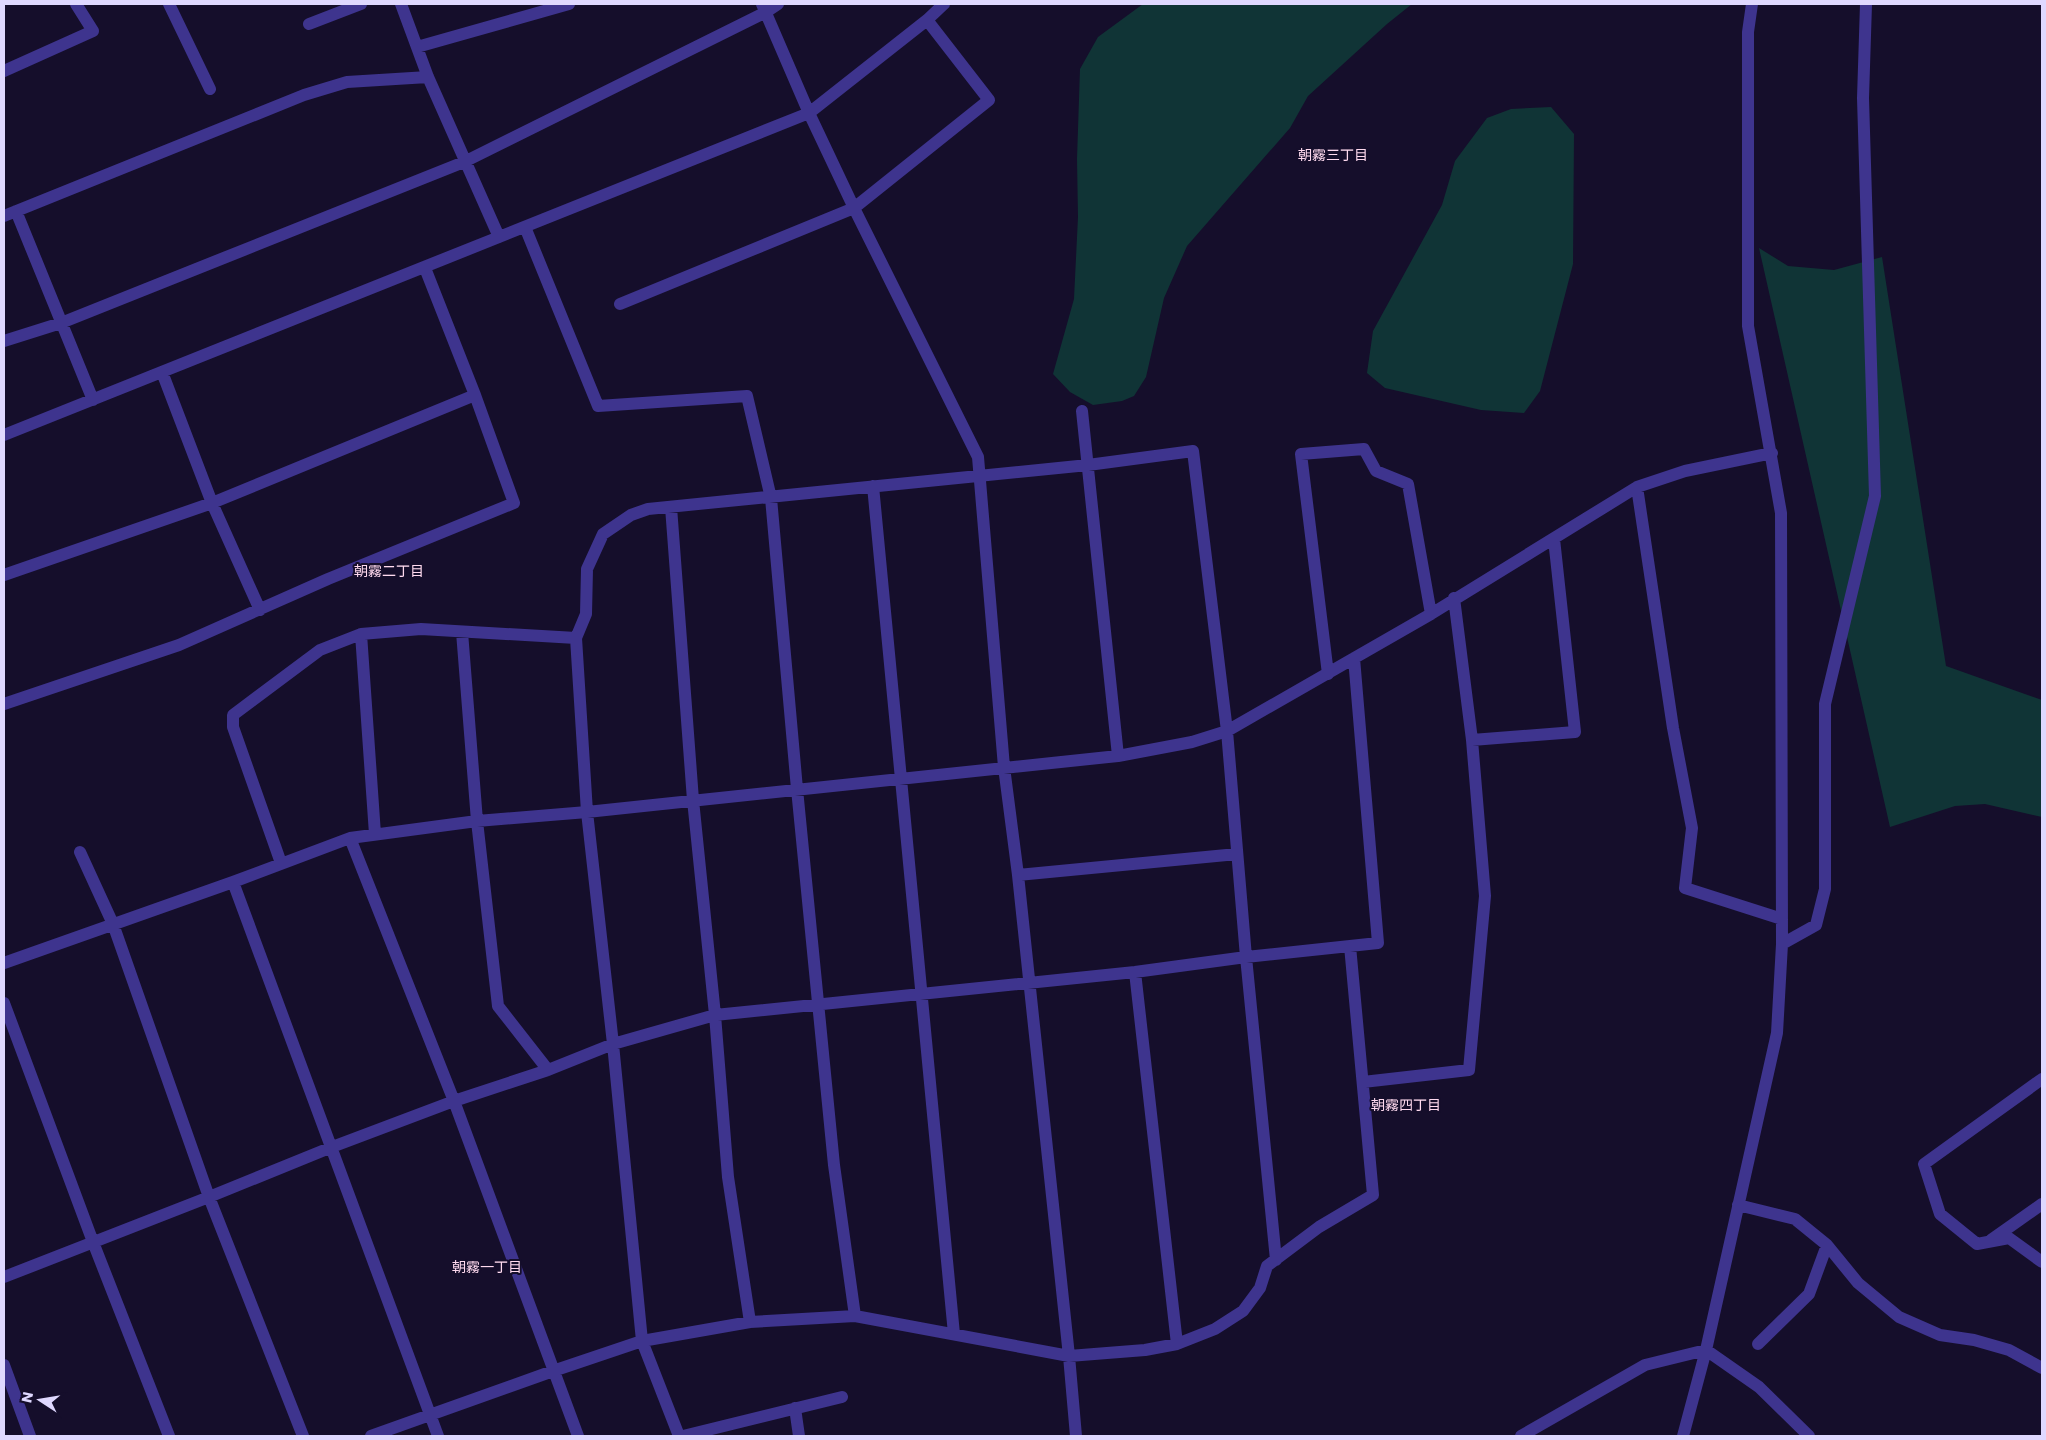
<svg xmlns="http://www.w3.org/2000/svg" width="2046" height="1440" viewBox="0 0 2046 1440" font-family="Poppins,'Noto Sans JP',sans-serif">
  <rect width="100%" height="100%" fill="#150e2b"/>
  <path fill="#103436" d="M 1143,4 L 1412,4 L 1387,24 L 1308,96 L 1290,128 L 1187,246 L 1164,298 L 1146,377 L 1134,396 L 1122,401 L 1093,405 L 1070,392 L 1053,374 L 1074,299 L 1078,217 L 1077,159 L 1080,69 L 1098,37 Z
    M 1551,107 L 1574,134 L 1573,264 L 1540,391 L 1524,413 L 1481,410 L 1385,388 L 1367,373 L 1373,331 L 1442,205 L 1455,161 L 1487,118 L 1511,109 Z
    M 1759,248 L 1788,266 L 1834,270 L 1882,257 L 1946,666 L 2042,700 L 2042,817 L 1985,804 L 1955,806 L 1890,827 Z"/>
  <g fill="none" stroke-linecap="round" stroke-linejoin="round">
    <path stroke="#3e348e" stroke-width="12" d="M 169,4 L 210,89
      M 401,4 L 428,77 L 499,237
      M 762,4 L 809,113 L 854,208 L 978,457 L 1004,767 L 1018,875 L 1069,1356 L 1076,1436
      M 309,24 L 361,4
      M 417,47 L 569,4
      M 4,71 L 93,31 L 76,4
      M 16,211 L 93,400
      M 4,216 L 304,95 L 347,82 L 428,77
      M 525,227 L 598,406 L 747,396 L 771,498 L 797,789 L 834,1165 L 855,1316
      M 620,304 L 854,208 L 989,100 L 927,20
      M 4,341 L 61,323 L 464,162 L 766,12 L 778,4
      M 162,372 L 212,503 L 260,610
      M 1082,411 L 1118,756
      M 4,435 L 809,113 L 927,20 L 944,4
      M 873,486 L 954,1334
      M 1637,487 L 1673,728 L 1692,828 L 1685,888 L 1782,919
      M 671,507 L 693,800 L 715,1015 L 728,1177 L 750,1322
      M 4,575 L 212,503 L 475,395
      M 462,632 L 477,821 L 498,1006 L 548,1070
      M 361,634 L 375,834
      M 1328,674 L 1301,454 L 1364,449 L 1376,471 L 1408,484 L 1431,614
      M 4,704 L 179,645 L 328,579 L 514,503 L 475,395 L 425,268
      M 1472,740 L 1575,732 L 1554,539
      M 350,838 L 454,1101 L 578,1436
      M 80,852 L 113,924 L 209,1197 L 303,1436
      M 281,863 L 233,727 L 233,715 L 320,650 L 361,634 L 421,629 L 576,638
      M 1018,875 L 1237,854
      M 233,882 L 438,1436
      M 1782,944 L 1816,925 L 1825,889 L 1825,704 L 1875,496 L 1863,98 L 1866,4
      M 4,963 L 233,882 L 350,838 L 477,821 L 587,812 L 1118,756 L 1192,742 L 1227,731 L 1431,614 L 1637,487 L 1685,471 L 1772,453
      M 1135,972 L 1177,1344
      M 4,1003 L 93,1242 L 169,1436
      M 2042,1079 L 1924,1164 L 1940,1214 L 1977,1244 L 2009,1238 L 2042,1262
      M 1363,1082 L 1469,1070 L 1485,896 L 1472,740 L 1454,598
      M 1738,1205 L 1795,1219 L 1827,1245 L 1858,1283 L 1899,1317 L 1940,1335 L 1974,1340 L 2009,1350 L 2042,1368
      M 1991,1240 L 2042,1204
      M 4,1277 L 209,1197 L 332,1147 L 454,1101 L 548,1070 L 613,1044 L 715,1015 L 1135,972 L 1246,957 L 1378,943 L 1354,658
      M 1758,1344 L 1809,1294 L 1827,1245
      M 4,1365 L 30,1436
      M 795,1408 L 799,1436
      M 371,1436 L 553,1371 L 642,1341 L 750,1322 L 855,1316 L 1069,1356 L 1145,1350 L 1177,1344 L 1215,1329 L 1243,1311 L 1260,1288 L 1267,1266 L 1319,1227 L 1373,1195 L 1350,946
      M 679,1436 L 642,1341 L 613,1044 L 587,812 L 576,638 L 586,614 L 587,569 L 603,534 L 631,515 L 648,509 L 1088,465 L 1193,451 L 1227,731 L 1246,957 L 1276,1260
      M 683,1436 L 842,1397
      M 1521,1436 L 1645,1365 L 1706,1350 L 1759,1387 L 1809,1436
      M 1683,1436 L 1706,1350 L 1777,1033 L 1782,944 L 1781,513 L 1748,326 L 1748,32 L 1752,4"/>
  </g>
  <g text-anchor="middle" stroke-width="4" stroke-linejoin="round" paint-order="stroke">
    <g font-size="14" fill="#ffdaef" stroke="#150e2b">
      <text x="1333" y="160">朝霧三丁目</text>
      <text x="389" y="576">朝霧二丁目</text>
      <text x="1406" y="1110">朝霧四丁目</text>
      <text x="487" y="1272">朝霧一丁目</text>
    </g>
  </g>
  <rect width="2046" height="1440" fill="none" stroke="#dfd8ff" stroke-width="10"/>
  <g transform="translate(40 1400) rotate(282)" stroke="#150e2b" stroke-width="4" paint-order="stroke">
  <path d="M0-4L9 19L0 12L-9 19Z" fill="#dfd8ff"/>
  <text y="-8" font-size="14" font-weight="bold" text-anchor="middle" fill="#dfd8ff">N</text>
  </g>
</svg>
